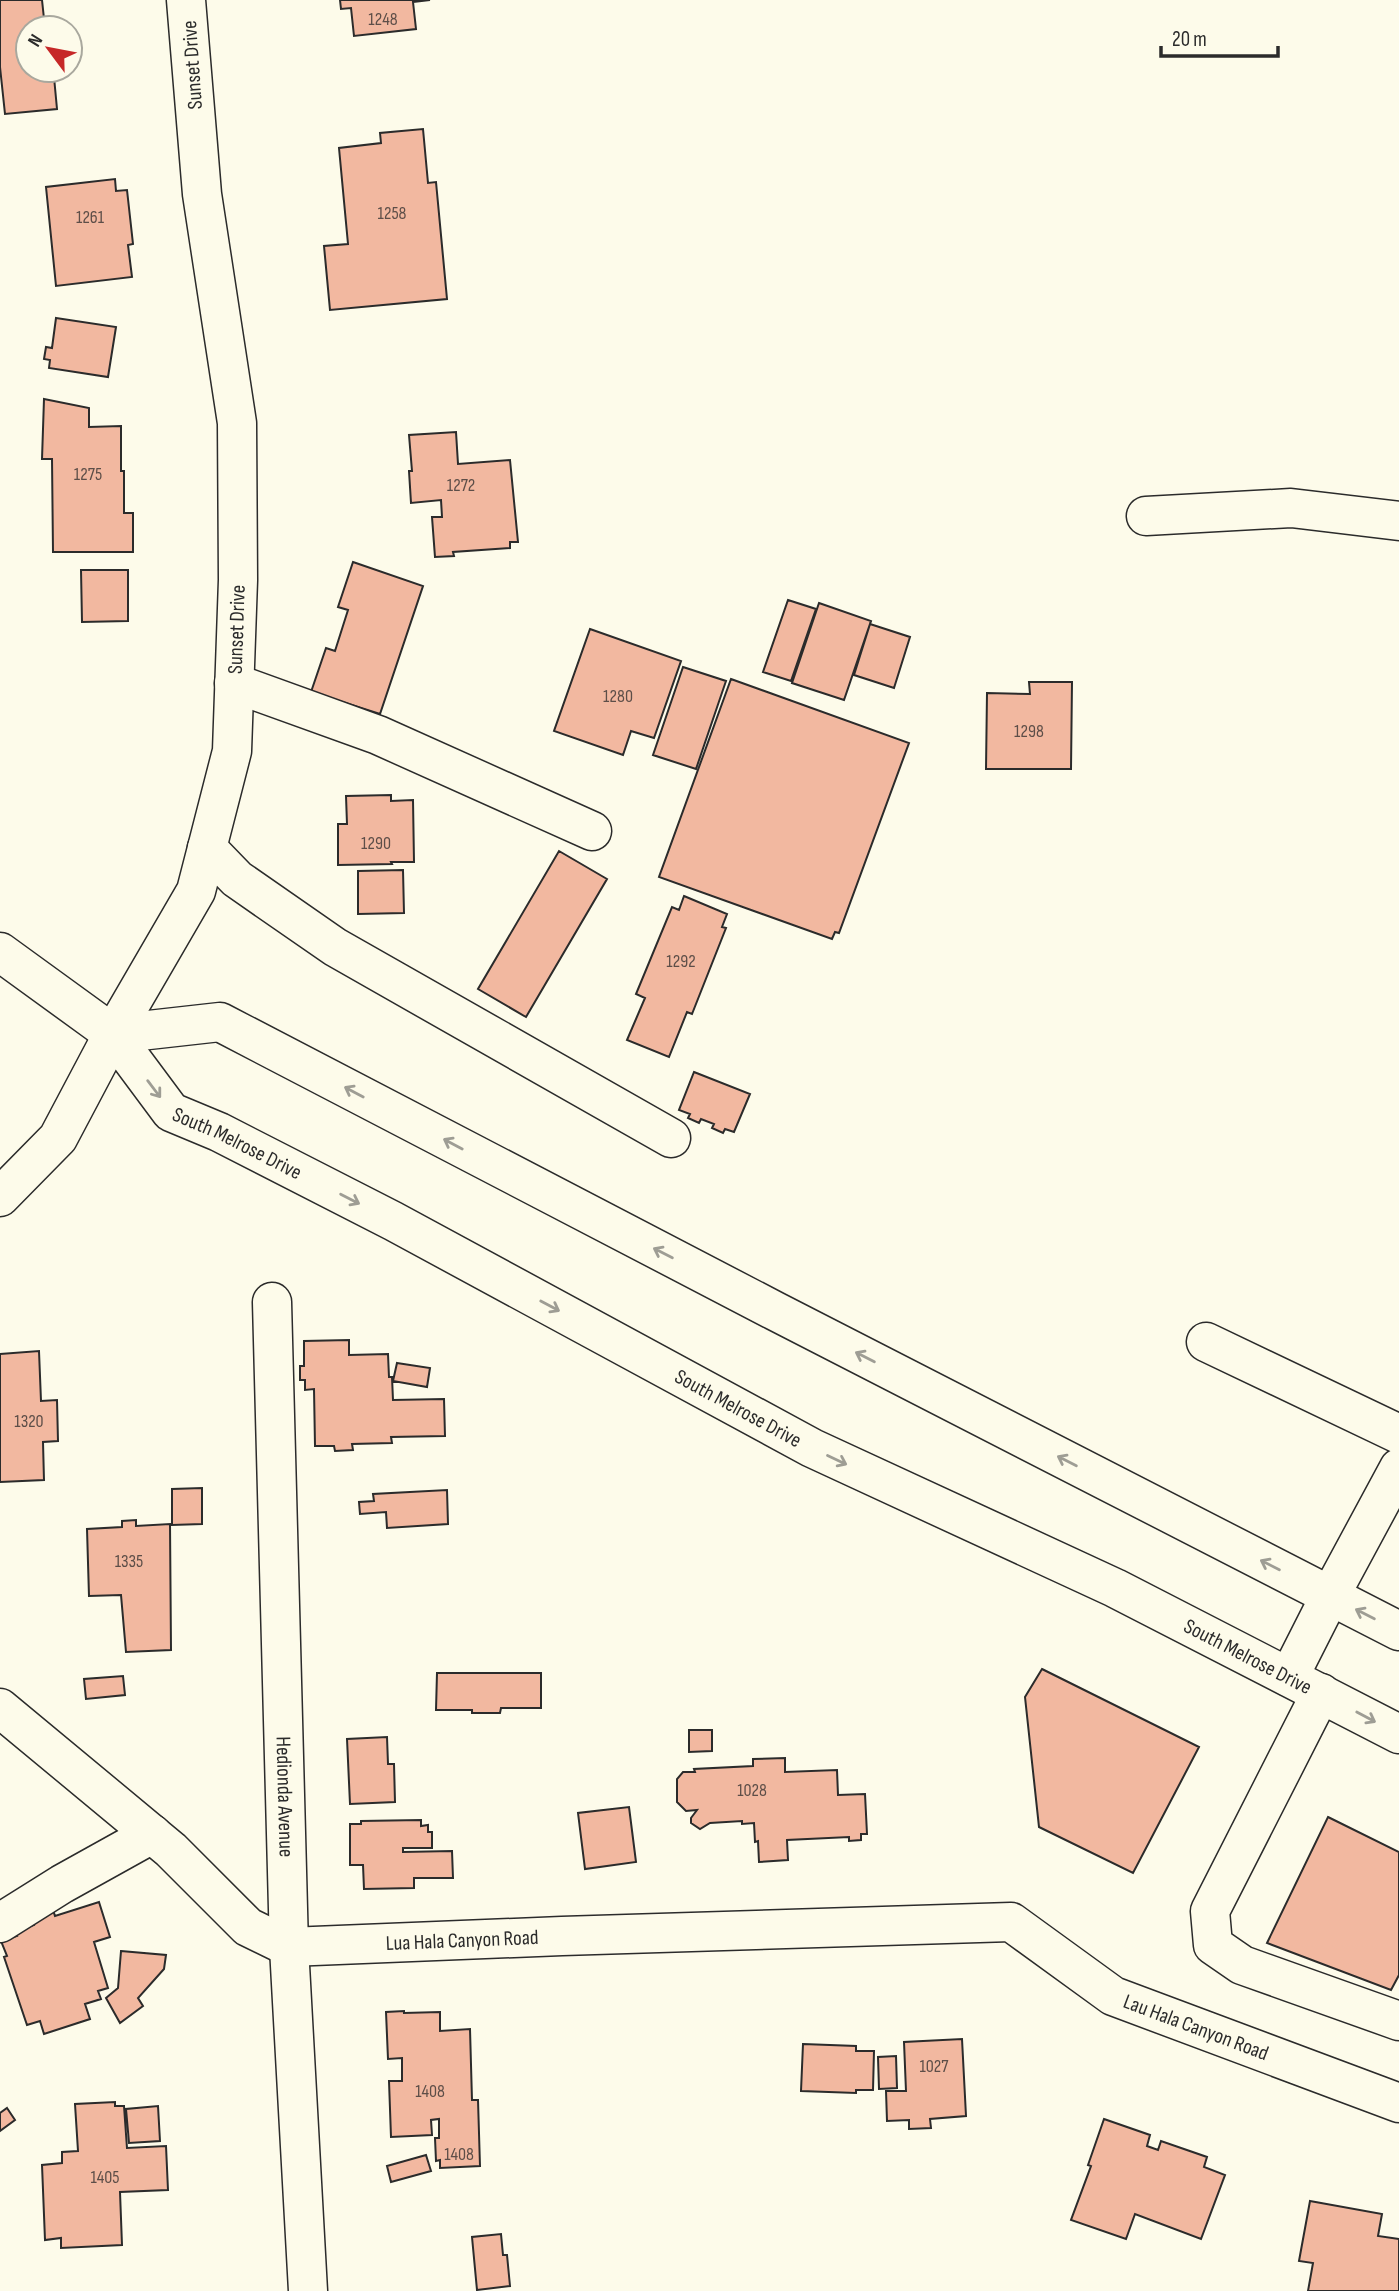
<svg xmlns="http://www.w3.org/2000/svg" width="1399" height="2291" viewBox="0 0 1399 2291" font-family="'Sofia Sans Condensed',sans-serif">
  <rect width="100%" height="100%" fill="#fdfbea"/>
  <path fill="#f2b8a0" stroke="#2b2b2b" stroke-width="2" d="M 0,0 L 42,0 L 45,28 L 28,28 L 28,70 L 45,70 L 46,78 L 54,77 L 57,109 L 5,114 L 0,67 Z
    M 340,0 L 430,0 L 413,2 L 416,29 L 354,36 L 351,8 L 341,9 Z
    M 423,129 L 428,183 L 436,182 L 447,299 L 330,310 L 324,246 L 348,244 L 339,148 L 381,143 L 380,133 Z
    M 115,179 L 116,191 L 127,190 L 133,244 L 128,245 L 132,277 L 56,286 L 46,187 Z
    M 56,318 L 116,327 L 108,377 L 49,368 L 50,360 L 44,359 L 46,347 L 52,348 Z
    M 44,399 L 89,408 L 89,427 L 121,426 L 121,471 L 124,471 L 124,513 L 133,513 L 133,552 L 53,552 L 52,459 L 42,459 Z
    M 456,432 L 458,464 L 510,460 L 518,542 L 510,542 L 510,548 L 453,552 L 454,556 L 435,557 L 432,517 L 442,517 L 441,500 L 411,503 L 409,471 L 412,471 L 409,435 Z
    M 353,562 L 423,586 L 380,714 L 311,692 L 326,648 L 335,651 L 348,610 L 338,607 Z
    M 81,570 L 128,570 L 128,621 L 82,622 Z
    M 788,600 L 816,609 L 791,681 L 763,672 Z
    M 819,603 L 871,621 L 844,700 L 792,683 Z
    M 870,624 L 910,637 L 894,688 L 854,675 Z
    M 590,629 L 681,661 L 654,738 L 631,731 L 623,755 L 554,731 Z
    M 683,667 L 726,681 L 696,769 L 653,755 Z
    M 731,679 L 909,743 L 839,933 L 835,932 L 832,939 L 659,877 Z
    M 1029,682 L 1072,682 L 1071,769 L 986,769 L 987,693 L 1030,694 Z
    M 391,795 L 391,801 L 413,800 L 414,862 L 391,862 L 392,864 L 338,865 L 338,824 L 347,824 L 346,796 Z
    M 559,851 L 607,879 L 526,1017 L 478,989 Z
    M 403,870 L 404,913 L 358,914 L 358,871 Z
    M 684,896 L 727,914 L 722,927 L 726,928 L 692,1014 L 687,1012 L 669,1057 L 627,1040 L 645,998 L 636,994 L 672,907 L 679,910 Z
    M 694,1072 L 750,1094 L 734,1132 L 725,1129 L 723,1133 L 712,1128 L 714,1124 L 701,1119 L 699,1123 L 688,1118 L 690,1114 L 679,1110 Z
    M 349,1340 L 349,1355 L 388,1354 L 389,1377 L 392,1377 L 393,1400 L 444,1399 L 445,1436 L 391,1437 L 392,1443 L 352,1444 L 353,1450 L 335,1451 L 334,1446 L 315,1446 L 314,1389 L 305,1390 L 305,1380 L 300,1380 L 300,1366 L 304,1366 L 304,1341 Z
    M 39,1351 L 41,1401 L 57,1400 L 58,1441 L 43,1442 L 44,1480 L 0,1482 L 0,1354 Z
    M 397,1363 L 430,1368 L 427,1387 L 393,1381 Z
    M 202,1488 L 202,1524 L 172,1525 L 172,1489 Z
    M 447,1490 L 448,1524 L 387,1528 L 386,1512 L 360,1514 L 359,1502 L 374,1501 L 373,1494 Z
    M 136,1520 L 136,1526 L 170,1524 L 171,1650 L 126,1652 L 121,1595 L 89,1596 L 87,1529 L 122,1527 L 122,1521 Z
    M 1042,1669 L 1199,1747 L 1133,1873 L 1039,1827 L 1025,1697 Z
    M 437,1673 L 541,1673 L 541,1708 L 501,1708 L 500,1713 L 472,1713 L 472,1710 L 436,1710 Z
    M 123,1676 L 125,1695 L 86,1699 L 84,1679 Z
    M 689,1730 L 712,1730 L 712,1751 L 689,1752 Z
    M 387,1737 L 388,1764 L 394,1764 L 395,1802 L 350,1804 L 347,1739 Z
    M 785,1758 L 785,1772 L 837,1770 L 838,1795 L 865,1794 L 867,1834 L 861,1834 L 861,1840 L 849,1841 L 849,1837 L 787,1840 L 788,1860 L 759,1862 L 758,1841 L 755,1842 L 754,1823 L 742,1824 L 742,1821 L 710,1823 L 700,1829 L 691,1823 L 691,1818 L 697,1810 L 686,1811 L 677,1802 L 677,1779 L 683,1772 L 695,1772 L 694,1769 L 753,1766 L 753,1759 Z
    M 629,1807 L 636,1862 L 585,1869 L 578,1813 Z
    M 1328,1817 L 1399,1852 L 1399,1975 L 1391,1990 L 1267,1943 Z
    M 421,1820 L 421,1826 L 428,1825 L 428,1832 L 432,1832 L 432,1848 L 403,1848 L 403,1852 L 452,1851 L 453,1878 L 414,1878 L 414,1888 L 364,1889 L 363,1865 L 350,1865 L 350,1824 L 361,1824 L 361,1821 Z
    M 99,1902 L 110,1937 L 94,1942 L 108,1988 L 98,1991 L 101,1999 L 85,2004 L 90,2019 L 44,2034 L 40,2021 L 27,2025 L 4,1957 L 7,1956 L 1,1941 L 17,1936 L 15,1932 L 34,1925 L 31,1914 L 51,1904 L 55,1916 Z
    M 121,1951 L 166,1955 L 164,1969 L 138,1998 L 143,2006 L 120,2023 L 106,1998 L 118,1988 Z
    M 404,2011 L 404,2013 L 440,2012 L 440,2031 L 470,2029 L 472,2100 L 478,2100 L 480,2166 L 440,2168 L 440,2160 L 436,2161 L 435,2138 L 439,2138 L 439,2119 L 431,2120 L 432,2135 L 391,2137 L 389,2081 L 402,2081 L 402,2058 L 388,2059 L 386,2012 Z
    M 962,2039 L 966,2116 L 930,2119 L 931,2128 L 909,2129 L 909,2120 L 887,2121 L 886,2091 L 906,2091 L 904,2042 Z
    M 803,2044 L 856,2046 L 856,2051 L 874,2051 L 873,2090 L 856,2090 L 856,2093 L 801,2091 Z
    M 896,2056 L 897,2088 L 879,2089 L 878,2057 Z
    M 115,2102 L 115,2106 L 124,2106 L 127,2148 L 166,2146 L 168,2190 L 120,2192 L 122,2245 L 61,2248 L 61,2238 L 45,2240 L 42,2165 L 62,2163 L 62,2152 L 78,2151 L 75,2104 Z
    M 158,2106 L 160,2141 L 129,2143 L 126,2109 Z
    M 7,2108 L 15,2120 L 0,2131 L 0,2113 Z
    M 1104,2119 L 1150,2135 L 1147,2146 L 1158,2150 L 1161,2141 L 1207,2157 L 1204,2167 L 1225,2175 L 1201,2239 L 1135,2214 L 1126,2239 L 1071,2220 L 1091,2166 L 1088,2165 Z
    M 426,2155 L 431,2171 L 391,2182 L 387,2166 Z
    M 1310,2201 L 1382,2214 L 1378,2236 L 1399,2239 L 1399,2291 L 1308,2291 L 1313,2263 L 1299,2261 Z
    M 501,2234 L 503,2255 L 507,2255 L 510,2286 L 477,2290 L 472,2237 Z"/>
  <g fill="none" stroke-linecap="round" stroke-linejoin="round">
    <defs>
      <g id="minor">
        <path d="M 1146,516 L 1291,508 L 1399,521"/>
        <path d="M 234,683 L 378,735 L 592,831"/>
        <path d="M 207,848 L 237,879 L 335,947 L 671,1138"/>
        <path id="s1" d="M 272,1302 L 289,1947 L 308,2291"/>
        <path d="M 1206,1342 L 1399,1434"/>
        <path d="M 1330,1596 L 1399,1468"/>
        <path d="M 1321,1693 L 1210,1911 L 1213,1945 L 1242,1965 L 1399,2021"/>
        <path id="s2" d="M 0,1708 L 171,1850 L 248,1927 L 289,1947 L 562,1936 L 1011,1922 L 1113,1996 L 1399,2103"/>
        <path d="M 0,1923 L 62,1884 L 152,1834"/>
      </g>
      <g id="major">
        <path id="s3" d="M 0,952 L 113,1034 L 171,1112 L 219,1132 L 393,1221 L 812,1448 L 1115,1588 L 1399,1734"/>
        <path d="M 113,1034 L 220,1022 L 775,1311 L 1399,1631"/>
        <path id="s4" d="M 0,1197 L 58,1138 L 113,1034 L 196,891 L 232,751 L 238,580 L 237,423 L 202,194 L 186,0"/>
        <path d="M 1289,1677 L 1330,1596"/>
      </g>
    </defs>
    <use href="#minor" stroke="#2b2b2b" stroke-width="41"/>
    <use href="#major" stroke="#2b2b2b" stroke-width="41"/>
    <use href="#minor" stroke="#fdfbea" stroke-width="38"/>
    <use href="#major" stroke="#fdfbea" stroke-width="38"/>
  </g>
  <defs><path id="oneway-shaft" d="M-6 0H5M1.5-3L5.5 0L1.5 3" fill="none" stroke-width="1.6" stroke-linecap="round" stroke-linejoin="round" transform="scale(1.75)"/></defs>
  <g stroke="#9e9d94">
    <use href="#oneway-shaft" transform="translate(154 1089) rotate(53)"/>
    <use href="#oneway-shaft" transform="translate(354 1092) rotate(-152)"/>
    <use href="#oneway-shaft" transform="translate(453 1144) rotate(-152)"/>
    <use href="#oneway-shaft" transform="translate(350 1199) rotate(27)"/>
    <use href="#oneway-shaft" transform="translate(663 1253) rotate(-153)"/>
    <use href="#oneway-shaft" transform="translate(550 1306) rotate(28)"/>
    <use href="#oneway-shaft" transform="translate(865 1357) rotate(-153)"/>
    <use href="#oneway-shaft" transform="translate(837 1460) rotate(25)"/>
    <use href="#oneway-shaft" transform="translate(1067 1461) rotate(-153)"/>
    <use href="#oneway-shaft" transform="translate(1270 1565) rotate(-153)"/>
    <use href="#oneway-shaft" transform="translate(1365 1614) rotate(-153)"/>
    <use href="#oneway-shaft" transform="translate(1366 1717) rotate(28)"/>
  </g>
  <g text-anchor="middle" stroke-width="5" stroke-linejoin="round" paint-order="stroke">
    <g font-size="18" fill="#5d4e48">
      <text x="383" y="25">1248</text>
      <text x="392" y="219">1258</text>
      <text x="90" y="223">1261</text>
      <text x="88" y="480">1275</text>
      <text x="461" y="491">1272</text>
      <text x="618" y="702">1280</text>
      <text x="1029" y="737">1298</text>
      <text x="376" y="849">1290</text>
      <text x="681" y="967">1292</text>
      <text x="29" y="1427">1320</text>
      <text x="129" y="1567">1335</text>
      <text x="752" y="1796">1028</text>
      <text x="934" y="2072">1027</text>
      <text x="430" y="2097">1408</text>
      <text x="459" y="2160">1408</text>
      <text x="105" y="2183">1405</text>
    </g>
    <g font-size="21" fill="#2b2b2b" stroke="#fdfbea">
      <text transform="translate(192 65) rotate(-94)" y="7">Sunset Drive</text>
      <text dy="7" stroke="none"><textPath href="#s4" startOffset="632">Sunset Drive</textPath></text>
      <text dy="7" stroke="none"><textPath href="#s3" startOffset="310">South Melrose Drive</textPath></text>
      <text dy="7" stroke="none"><textPath href="#s3" startOffset="877">South Melrose Drive</textPath></text>
      <text dy="7" stroke="none"><textPath href="#s3" startOffset="1444">South Melrose Drive</textPath></text>
      <text dy="7" stroke="none"><textPath href="#s1" startOffset="495">Hedionda Avenue</textPath></text>
      <text dy="7" stroke="none"><textPath href="#s2" startOffset="550">Lua Hala Canyon Road</textPath></text>
      <text dy="7" stroke="none"><textPath href="#s2" startOffset="1314">Lau Hala Canyon Road</textPath></text>
    </g>
  </g>
  <g transform="translate(49 49) rotate(302)"><circle r="33" fill="#fdfbea" stroke="#a9a89e" stroke-width="2"/>
  <path d="M0-5L12 26L0 18L-12 26Z" fill="#c62828"/>
  <text y="-10" font-size="19" font-weight="bold" text-anchor="middle" fill="#2b2b2b">N</text>
  </g>
  <path d="M1161 46v10h117v-10" fill="none" stroke="#2b2b2b" stroke-width="3.5"/>
  <text x="1172" y="46" font-size="21" fill="#2b2b2b" stroke="#fdfbea" stroke-width="5" paint-order="stroke">20 m</text>
</svg>
